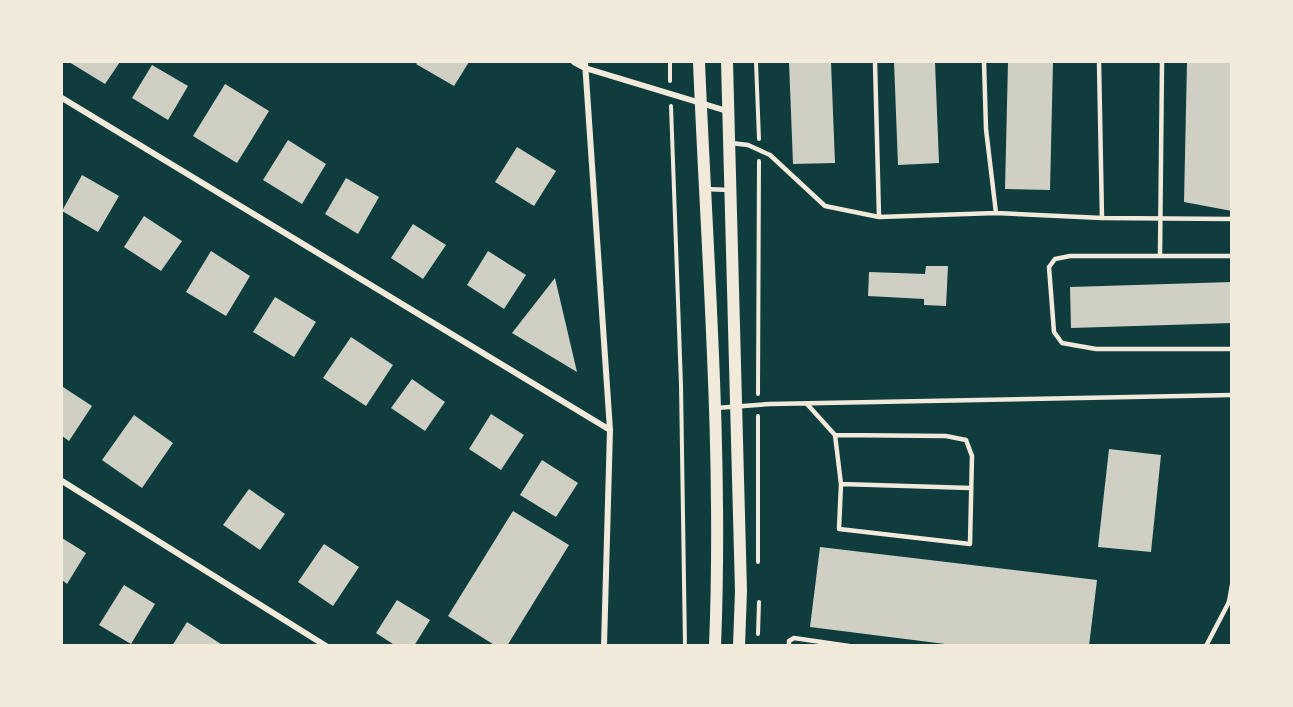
<svg xmlns="http://www.w3.org/2000/svg" width="1293" height="707" viewBox="0 0 1293 707" font-family="'Roboto Serif',serif">
  <rect width="100%" height="100%" fill="#0f3d3e"/>
  <path fill="#cfcfc3" d="M 69,62 L 120,62 L 105,84 Z
    M 418,62 L 469,62 L 454,86 L 416,64 Z
    M 789,62 L 831,62 L 835,163 L 793,164 Z
    M 894,62 L 935,62 L 939,163 L 898,165 Z
    M 1008,62 L 1053,62 L 1050,190 L 1005,189 Z
    M 1187,62 L 1232,62 L 1232,211 L 1184,202 Z
    M 152,65 L 188,86 L 168,120 L 132,98 Z
    M 225,84 L 269,111 L 237,163 L 193,136 Z
    M 288,140 L 326,164 L 302,204 L 263,180 Z
    M 517,147 L 556,171 L 534,206 L 495,182 Z
    M 82,175 L 119,196 L 98,232 L 62,211 Z
    M 346,178 L 379,197 L 358,234 L 325,214 Z
    M 144,216 L 182,241 L 161,271 L 124,247 Z
    M 413,224 L 446,245 L 423,279 L 391,258 Z
    M 211,251 L 250,276 L 226,316 L 186,292 Z
    M 488,251 L 526,275 L 504,309 L 467,285 Z
    M 926,266 L 948,266 L 946,306 L 924,305 L 924,299 L 868,296 L 869,272 L 925,274 Z
    M 555,278 L 577,372 L 512,333 Z
    M 1232,282 L 1232,323 L 1071,328 L 1070,287 Z
    M 275,297 L 316,322 L 294,357 L 253,332 Z
    M 351,337 L 393,365 L 366,406 L 323,378 Z
    M 412,379 L 445,402 L 425,431 L 391,408 Z
    M 63,387 L 92,406 L 69,441 L 62,436 Z
    M 491,414 L 524,435 L 501,470 L 469,449 Z
    M 134,415 L 173,443 L 142,488 L 102,460 Z
    M 1109,449 L 1161,455 L 1151,552 L 1098,547 Z
    M 542,460 L 578,483 L 556,517 L 520,495 Z
    M 249,489 L 285,514 L 260,550 L 223,525 Z
    M 513,511 L 569,545 L 507,646 L 496,646 L 448,616 Z
    M 62,538 L 86,553 L 67,584 L 62,580 Z
    M 324,544 L 359,567 L 333,606 L 298,582 Z
    M 820,547 L 1097,580 L 1089,646 L 961,646 L 810,627 Z
    M 124,585 L 155,604 L 131,644 L 99,625 Z
    M 397,600 L 430,620 L 414,646 L 396,646 L 376,633 Z
    M 187,622 L 224,646 L 172,646 Z"/>
  <g fill="none" stroke-linecap="round" stroke-linejoin="round">
    <path stroke="#f1e9da" stroke-width="4" d="M 670,62 L 670,81
      M 756,62 L 759,139
      M 671,106 L 681,385 L 685,646
      M 758,394 L 759,161
      M 758,416 L 758,562
      M 758,634 L 759,602"/>
    <path stroke="#f1e9da" stroke-width="4.5" d="M 875,62 L 879,217
      M 984,62 L 986,129 L 996,213
      M 1099,62 L 1102,218
      M 731,143 L 748,145 L 770,155 L 825,206 L 879,217 L 996,213 L 1102,218 L 1232,219
      M 705,189 L 730,190
      M 1160,255 L 1162,62
      M 1232,256 L 1070,256 L 1055,259 L 1049,267 L 1054,332 L 1062,343 L 1096,349 L 1232,349
      M 807,404 L 835,435 L 841,484 L 839,529 L 970,544 L 972,456 L 966,440 L 946,436 L 835,435
      M 716,408 L 770,404 L 1232,395
      M 841,484 L 971,488
      M 789,646 L 789,641 L 794,638 L 849,646
      M 1206,646 L 1229,602 L 1232,585"/>
    <path stroke="#f1e9da" stroke-width="6" d="M 574,62 L 585,68 L 727,111
      M 585,62 L 610,430 L 604,646
      M 62,98 L 610,430
      M 62,481 L 326,646"/>
    <path stroke="#f1e9da" stroke-width="12" d="M 699,62 C 707,256 723,451 715,646
      M 727,62 L 741,591 L 739,646"/>
  </g>
  <rect width="1293" height="707" fill="none" stroke="#f1e9da" stroke-width="126"/>
</svg>
